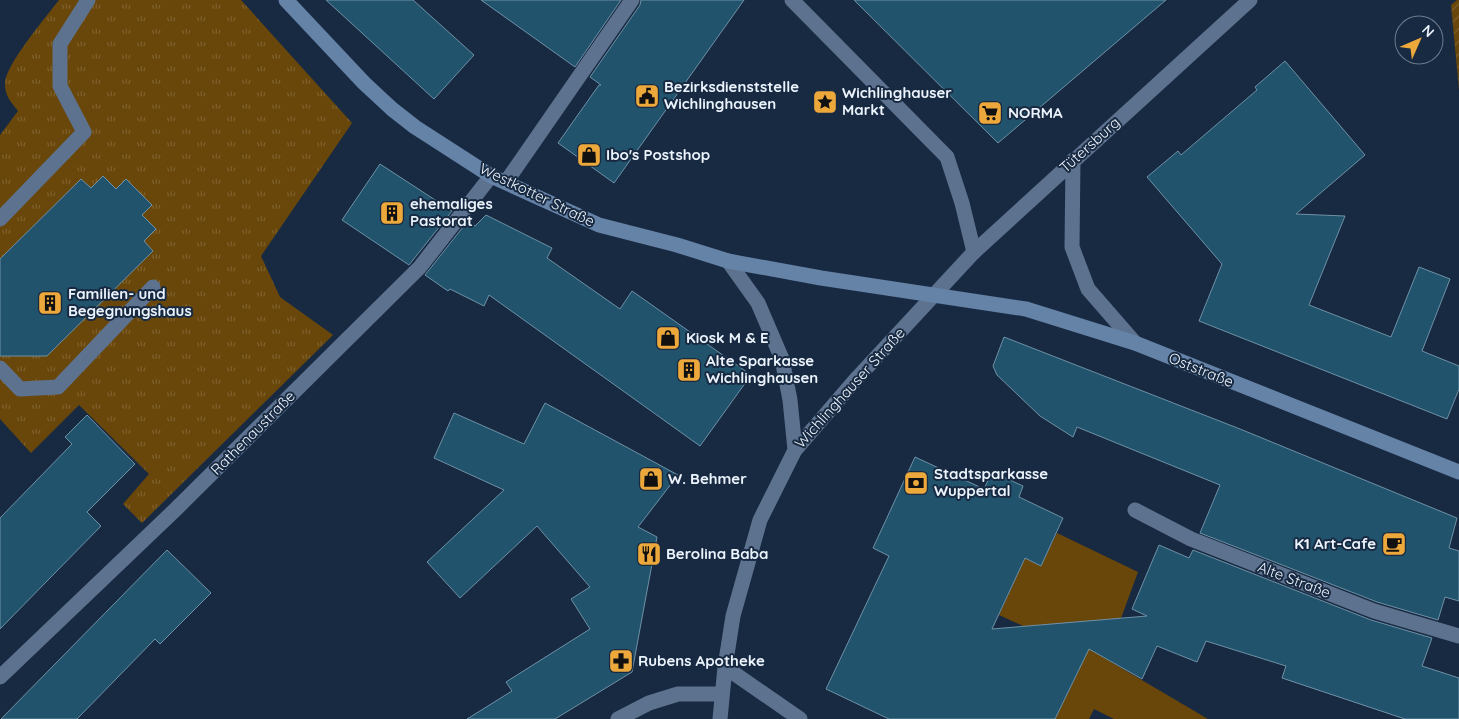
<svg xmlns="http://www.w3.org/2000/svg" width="1459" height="719" viewBox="0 0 1459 719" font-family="Quicksand,sans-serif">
  <defs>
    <pattern id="park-tufts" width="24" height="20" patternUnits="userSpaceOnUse" patternTransform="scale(1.25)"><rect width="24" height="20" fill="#694609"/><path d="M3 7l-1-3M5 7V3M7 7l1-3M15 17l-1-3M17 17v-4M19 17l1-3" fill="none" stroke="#7f612e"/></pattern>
    <pattern id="garden-furrows" width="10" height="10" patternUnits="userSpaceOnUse" patternTransform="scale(1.25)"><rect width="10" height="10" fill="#694609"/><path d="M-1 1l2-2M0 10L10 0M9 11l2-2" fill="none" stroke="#7f612e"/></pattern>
  </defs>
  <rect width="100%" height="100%" fill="#182a42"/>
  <path fill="#694609" d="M 1057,533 L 1138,572 L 1106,659 L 1208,719 L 1114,719 L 1094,709 L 1089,719 L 1055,719 L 1080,668 L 1043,635 L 999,615 L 1025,558 L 1041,565 Z"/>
  <path fill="url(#park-tufts)" d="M 59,0 L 241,0 L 352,123 L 261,256 L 280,297 L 333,335 L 142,523 L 123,504 L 149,474 L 79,405 L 31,453 L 0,419 L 0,135 L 18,111 C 11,102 5,96 5,84 C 4,66 47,16 59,0 Z"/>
  <path fill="url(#garden-furrows)" d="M 1457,0 L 1459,0 L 1459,90 L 1451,5 Z"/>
  <path fill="#21536d" stroke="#6e91a6" d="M 326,0 L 413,0 L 474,55 L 434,99 Z
    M 481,0 L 621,0 L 575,67 Z
    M 641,0 L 744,0 L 614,183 L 558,143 L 599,85 L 601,85 L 590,77 L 640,5 Z
    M 854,0 L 1166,0 L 998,143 Z
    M 1285,61 L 1365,155 L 1296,214 L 1345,216 L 1309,305 L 1391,337 L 1419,267 L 1450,279 L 1422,351 L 1459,366 L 1459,389 L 1447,419 L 1199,321 L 1222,264 L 1147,177 L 1178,151 L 1181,155 L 1257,90 L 1255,87 Z
    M 380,164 L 452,211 L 409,265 L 342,220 Z
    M 103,176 L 116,189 L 126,179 L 152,205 L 142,215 L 156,229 L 144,241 L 153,251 L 47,356 L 0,356 L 0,259 L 81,179 L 91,188 Z
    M 486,215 L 552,248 L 547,258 L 620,309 L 632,291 L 751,375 L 700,446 L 489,295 L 484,306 L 450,289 L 448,291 L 425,275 L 467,222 L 475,226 Z
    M 1004,337 L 1240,429 L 1457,518 L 1449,548 L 1459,551 L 1459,601 L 1445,597 L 1438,620 L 1377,602 L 1200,533 L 1220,485 L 1077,427 L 1073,437 L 1040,416 L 997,375 L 993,366 Z
    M 545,403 L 678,475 L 638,527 L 657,537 L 632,672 L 555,719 L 467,719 L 512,691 L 506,682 L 590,629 L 571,599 L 590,587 L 537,526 L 460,598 L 427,562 L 504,490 L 434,458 L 454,413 L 524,444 Z
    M 87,415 L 135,464 L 87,512 L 101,526 L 0,629 L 0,518 L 72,444 L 65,437 Z
    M 915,457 L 984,489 L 992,472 L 1023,486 L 1019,497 L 1063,518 L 1041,566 L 1025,558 L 992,629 L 1147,616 L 1132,609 L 1159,545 L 1189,558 L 1193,550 L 1371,620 L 1432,638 L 1422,666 L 1459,678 L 1459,719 L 1405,719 L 1282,678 L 1286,666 L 1206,641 L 1197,662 L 1157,646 L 1142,679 L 1089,649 L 1055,719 L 889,719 L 826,689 L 889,556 L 873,548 Z
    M 167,550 L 211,593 L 160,644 L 155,639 L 77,719 L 1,719 Z"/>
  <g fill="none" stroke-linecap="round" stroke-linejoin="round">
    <path stroke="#5d728e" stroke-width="15" d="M 0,219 L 84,132 L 60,86 L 60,44 L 88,0
      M 0,368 L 20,389 L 58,387 L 153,287"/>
    <path stroke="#5d728e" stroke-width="15" d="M 792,0 L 947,157 L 962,203 L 974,252
      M 506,182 L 632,0
      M 1135,510 L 1191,539 L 1374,611 L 1459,636
      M 725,667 L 800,719
      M 0,677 L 177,508 L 420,267 L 491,176
      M 618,719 L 649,703 L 678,694 L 722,694"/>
    <path stroke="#5d728e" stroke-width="15" d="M 1073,160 L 1072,247 L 1088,289 L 1135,343
      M 728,261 L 758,303 L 782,359 L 790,400 L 795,450
      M 720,719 L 725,667 L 733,616 L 760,520 L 795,450 L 858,377 L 974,252 L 1250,0"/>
    <path stroke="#6582a7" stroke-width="15" d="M 286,0 L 364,83 L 392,109 L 415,127 L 491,176 L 599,225 L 677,245 L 728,261 L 821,278 L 1026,309 L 1135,343 L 1459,472"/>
  </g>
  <defs>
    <symbol id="civic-square" viewBox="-11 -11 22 22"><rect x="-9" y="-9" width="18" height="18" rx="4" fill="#eda83b" stroke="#182a42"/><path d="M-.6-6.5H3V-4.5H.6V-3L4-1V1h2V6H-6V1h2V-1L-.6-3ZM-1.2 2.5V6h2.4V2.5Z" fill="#111"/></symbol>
    <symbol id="sight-square" viewBox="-11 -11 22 22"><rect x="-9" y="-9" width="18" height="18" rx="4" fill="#eda83b" stroke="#182a42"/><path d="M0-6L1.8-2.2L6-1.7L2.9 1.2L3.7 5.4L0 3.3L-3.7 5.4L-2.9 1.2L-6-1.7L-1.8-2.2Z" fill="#111"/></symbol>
    <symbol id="supermarket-square" viewBox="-11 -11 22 22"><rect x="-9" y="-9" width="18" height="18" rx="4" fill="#eda83b" stroke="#182a42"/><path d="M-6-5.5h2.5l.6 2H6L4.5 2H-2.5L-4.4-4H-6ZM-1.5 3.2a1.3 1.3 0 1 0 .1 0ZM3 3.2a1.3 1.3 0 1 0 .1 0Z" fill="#111"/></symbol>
    <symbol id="shop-square" viewBox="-11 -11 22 22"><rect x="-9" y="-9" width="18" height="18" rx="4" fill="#eda83b" stroke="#182a42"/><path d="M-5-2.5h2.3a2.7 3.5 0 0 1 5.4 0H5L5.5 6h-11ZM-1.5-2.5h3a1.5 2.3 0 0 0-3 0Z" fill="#111"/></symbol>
    <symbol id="building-square" viewBox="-11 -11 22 22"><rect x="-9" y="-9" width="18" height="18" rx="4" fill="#eda83b" stroke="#182a42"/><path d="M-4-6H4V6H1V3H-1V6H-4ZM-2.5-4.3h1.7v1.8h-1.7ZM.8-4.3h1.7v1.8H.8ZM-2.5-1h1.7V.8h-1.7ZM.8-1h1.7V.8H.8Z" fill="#111"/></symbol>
    <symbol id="bank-square" viewBox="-11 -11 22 22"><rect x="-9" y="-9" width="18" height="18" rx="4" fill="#eda83b" stroke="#182a42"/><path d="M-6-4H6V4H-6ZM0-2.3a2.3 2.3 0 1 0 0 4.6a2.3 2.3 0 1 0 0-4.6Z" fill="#111"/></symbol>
    <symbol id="cafe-square" viewBox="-11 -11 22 22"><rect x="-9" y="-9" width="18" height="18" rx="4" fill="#eda83b" stroke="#182a42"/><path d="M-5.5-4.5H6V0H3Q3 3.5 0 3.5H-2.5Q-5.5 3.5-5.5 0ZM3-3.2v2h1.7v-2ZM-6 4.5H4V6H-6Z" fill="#111"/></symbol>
    <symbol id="restaurant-square" viewBox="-11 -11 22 22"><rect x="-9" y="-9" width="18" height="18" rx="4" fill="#eda83b" stroke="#182a42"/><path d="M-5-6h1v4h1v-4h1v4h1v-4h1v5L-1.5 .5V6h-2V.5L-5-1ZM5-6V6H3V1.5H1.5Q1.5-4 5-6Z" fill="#111"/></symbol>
    <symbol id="pharmacy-square" viewBox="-11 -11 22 22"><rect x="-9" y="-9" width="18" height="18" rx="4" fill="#eda83b" stroke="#182a42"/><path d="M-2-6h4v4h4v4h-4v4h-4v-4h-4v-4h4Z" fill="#111"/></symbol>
  </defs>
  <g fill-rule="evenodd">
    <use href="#civic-square" x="633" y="82" width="28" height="28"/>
    <use href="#sight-square" x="811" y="88" width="28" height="28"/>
    <use href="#supermarket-square" x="976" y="99" width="28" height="28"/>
    <use href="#shop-square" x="575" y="141" width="28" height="28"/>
    <use href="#building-square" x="378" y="199" width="28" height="28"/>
    <use href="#building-square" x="36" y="289" width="28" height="28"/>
    <use href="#shop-square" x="654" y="324" width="28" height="28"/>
    <use href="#building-square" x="675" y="356" width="28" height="28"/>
    <use href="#shop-square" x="637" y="465" width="28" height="28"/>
    <use href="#bank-square" x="902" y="469" width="28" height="28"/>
    <use href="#cafe-square" x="1380" y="530" width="28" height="28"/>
    <use href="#restaurant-square" x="635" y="540" width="28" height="28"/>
    <use href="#pharmacy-square" x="607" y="647" width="28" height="28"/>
  </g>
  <g text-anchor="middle" stroke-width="4" stroke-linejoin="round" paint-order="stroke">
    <g font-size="15" font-weight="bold" fill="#ebf3fc" stroke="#182a42" text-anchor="start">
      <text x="664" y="92">Bezirksdienststelle<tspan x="664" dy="17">Wichlinghausen</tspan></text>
      <text x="842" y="98">Wichlinghauser<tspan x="842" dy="17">Markt</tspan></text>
      <text x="1008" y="118">NORMA</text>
      <text x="606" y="160">Ibo's Postshop</text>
      <text x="410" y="209">ehemaliges<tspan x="410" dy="17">Pastorat</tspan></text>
      <text x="68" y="299">Familien- und<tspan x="68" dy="17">Begegnungshaus</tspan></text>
      <text x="686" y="343">Kiosk M &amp; E</text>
      <text x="706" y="366">Alte Sparkasse<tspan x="706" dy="17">Wichlinghausen</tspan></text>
      <text x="934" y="479">Stadtsparkasse<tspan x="934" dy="17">Wuppertal</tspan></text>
      <text x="668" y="484">W. Behmer</text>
      <text x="1376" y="549" text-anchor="end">K1 Art-Cafe</text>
      <text x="666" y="559">Berolina Baba</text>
      <text x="638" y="666">Rubens Apotheke</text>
    </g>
    <g font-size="15" fill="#ebf3fc" stroke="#182a42">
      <text transform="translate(1090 145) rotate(-42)" y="5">Tütersburg</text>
      <text transform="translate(537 195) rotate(26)" y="5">Westkotter Straße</text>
      <text transform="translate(1201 370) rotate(22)" y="5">Oststraße</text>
      <text transform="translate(850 388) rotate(-48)" y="5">Wichlinghauser Straße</text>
      <text transform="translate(253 433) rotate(-45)" y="5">Rathenaustraße</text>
      <text transform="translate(1294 580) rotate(21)" y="5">Alte Straße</text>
    </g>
  </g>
  <g transform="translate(1419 40) rotate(45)"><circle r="24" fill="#182a42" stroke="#6c7a8c"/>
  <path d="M0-4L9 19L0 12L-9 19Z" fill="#eda83b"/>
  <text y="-8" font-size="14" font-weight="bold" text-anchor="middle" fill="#ebf3fc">N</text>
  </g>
</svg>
